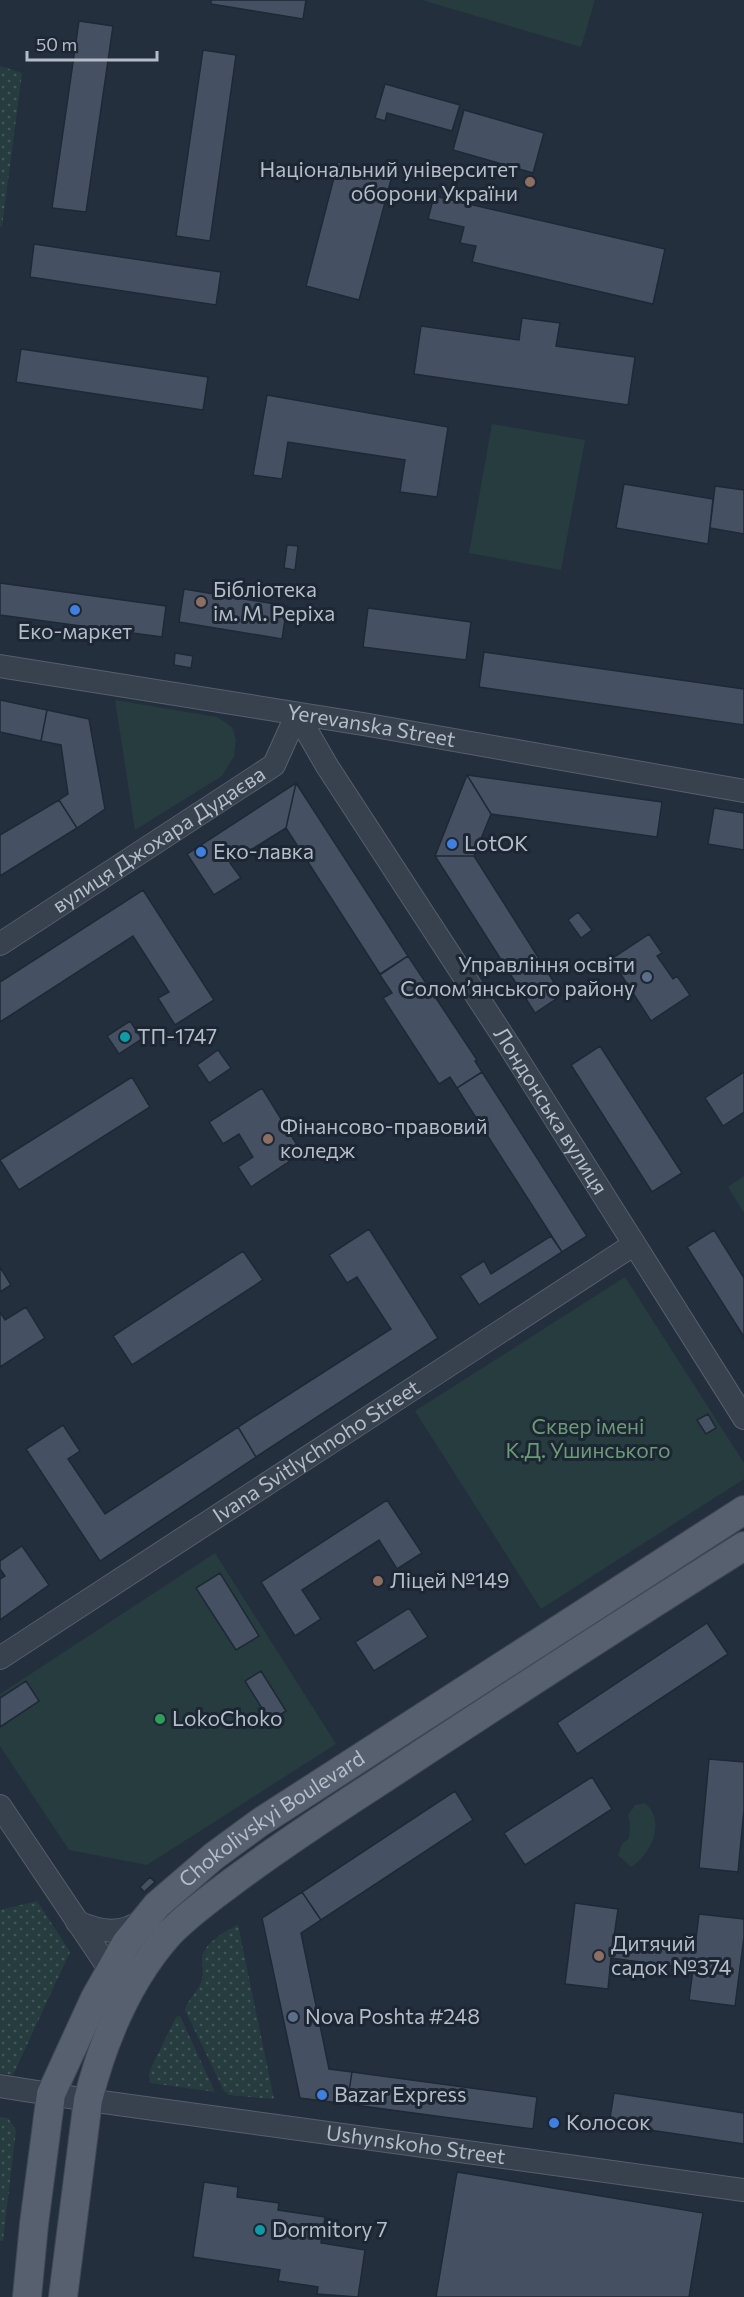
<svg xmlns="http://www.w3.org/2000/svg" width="744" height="2297" viewBox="0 0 744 2297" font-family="Commissioner,sans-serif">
  <defs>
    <pattern id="grass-dots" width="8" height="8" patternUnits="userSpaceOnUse" patternTransform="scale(1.5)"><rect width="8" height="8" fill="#263c3f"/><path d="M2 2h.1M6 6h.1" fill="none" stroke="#435659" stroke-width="1.8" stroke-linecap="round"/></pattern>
  </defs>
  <rect width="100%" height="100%" fill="#242f3e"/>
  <path fill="url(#grass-dots)" d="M 0,66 L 22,73 L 2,227 L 0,226 Z
    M 37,1901 L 70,1952 L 13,2075 L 0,2073 L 0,1910 Z
    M 238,1925 L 274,2099 L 229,2095 L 224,2091 L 185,2010 C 188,1999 197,1993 201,1982 C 204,1975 202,1966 202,1959 C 203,1943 226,1931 238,1925 Z
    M 180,2016 L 215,2092 L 150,2083 L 149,2075 L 151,2068 L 176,2017 Z
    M 0,2117 L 8,2118 L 16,2130 L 3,2241 L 0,2241 Z"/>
  <path fill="#263c3f" d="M 422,0 L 595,0 L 581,47 Z
    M 492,424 L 585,440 L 561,570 L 469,553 Z
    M 115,700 L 217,717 L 232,727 L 236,740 L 234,756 L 222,776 L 135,830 Z
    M 744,1176 L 744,1213 L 728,1187 Z
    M 625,1277 L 744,1463 L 744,1479 L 541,1609 L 415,1411 Z
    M 215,1553 L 336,1744 L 147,1865 L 69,1850 L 0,1746 L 0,1694 Z
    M 645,1803 C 666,1821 652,1854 631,1867 L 618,1855 L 622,1844 L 629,1838 L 630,1824 L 628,1815 L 635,1805 Z"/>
  <path fill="#455162" stroke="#1f2835" stroke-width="1.5" d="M 211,0 L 306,0 L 303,19 L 211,4 Z
    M 79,21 L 113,26 L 86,212 L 52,208 Z
    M 203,50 L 236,55 L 210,241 L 176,236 Z
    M 385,84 L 460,105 L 452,131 L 387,113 L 385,121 L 375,118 Z
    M 464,110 L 544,133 L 533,173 L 453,150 Z
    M 338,162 L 392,176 L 359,300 L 306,286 Z
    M 434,196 L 665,249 L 653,304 L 472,262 L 476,246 L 460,243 L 464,227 L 428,219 Z
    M 34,244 L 221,272 L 216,305 L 30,277 Z
    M 522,318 L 560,323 L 556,346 L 635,357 L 628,405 L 414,374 L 421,326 L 519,340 Z
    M 21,349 L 208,377 L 203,410 L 16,382 Z
    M 267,395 L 448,427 L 437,497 L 400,492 L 405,460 L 288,442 L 282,479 L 253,475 Z
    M 624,484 L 713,499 L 708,544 L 616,528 Z
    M 715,486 L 744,490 L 744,534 L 710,528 Z
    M 287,545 L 298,546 L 295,570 L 284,568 Z
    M 0,583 L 166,606 L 162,637 L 0,615 Z
    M 184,589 L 287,606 L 282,639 L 179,622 Z
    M 368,608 L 471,622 L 466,660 L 363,647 Z
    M 484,652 L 744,689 L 744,725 L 479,687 Z
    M 175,653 L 193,656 L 191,668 L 174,665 Z
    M 0,700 L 47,710 L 41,741 L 0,732 Z
    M 47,710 L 89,719 L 105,809 L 77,828 L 59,800 L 68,794 L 61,745 L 41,741 Z
    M 467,775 L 491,814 L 474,856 L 435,856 Z
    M 467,775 L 662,802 L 657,837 L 491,814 Z
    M 296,783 L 408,956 L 380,974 L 286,828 Z
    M 296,783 L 286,828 L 230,863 L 241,878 L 214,895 L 187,854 Z
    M 59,800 L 77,828 L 0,876 L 0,835 Z
    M 714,808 L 744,813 L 744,850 L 708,844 Z
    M 435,856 L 474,856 L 562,995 L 535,1013 Z
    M 143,890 L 214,1000 L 175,1025 L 158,998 L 169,992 L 133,936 L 0,1022 L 0,982 Z
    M 578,912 L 592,930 L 581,938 L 568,920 Z
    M 649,934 L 662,953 L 657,956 L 673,979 L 677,976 L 690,995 L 651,1021 L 611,959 Z
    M 408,956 L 477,1060 L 475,1061 L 482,1072 L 457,1088 L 450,1077 L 439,1084 L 383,998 L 392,993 L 380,975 Z
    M 130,1021 L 142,1039 L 119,1054 L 107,1036 Z
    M 600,1046 L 682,1173 L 652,1192 L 571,1065 Z
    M 218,1050 L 231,1068 L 209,1083 L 197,1065 Z
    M 482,1072 L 587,1236 L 562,1252 L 457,1088 Z
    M 744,1072 L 744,1112 L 723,1126 L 705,1098 Z
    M 132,1077 L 150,1107 L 19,1190 L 0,1160 Z
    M 262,1088 L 302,1153 L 251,1187 L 238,1167 L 253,1157 L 239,1134 L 223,1144 L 209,1122 Z
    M 369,1229 L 438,1338 L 256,1457 L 238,1427 L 391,1329 L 357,1277 L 347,1283 L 329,1255 Z
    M 714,1230 L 744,1278 L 744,1337 L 687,1247 Z
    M 551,1236 L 562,1252 L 479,1305 L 460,1276 L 484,1261 L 491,1274 Z
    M 243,1251 L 263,1280 L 132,1365 L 113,1336 Z
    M 0,1267 L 11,1285 L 0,1292 Z
    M 26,1307 L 45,1338 L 0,1367 L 0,1312 L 5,1320 Z
    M 708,1414 L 716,1428 L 706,1434 L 697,1420 Z
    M 63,1425 L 80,1451 L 68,1459 L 105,1514 L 238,1427 L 256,1457 L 100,1561 L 26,1449 Z
    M 387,1500 L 422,1553 L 397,1569 L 379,1540 L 302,1590 L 321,1619 L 295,1636 L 261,1582 Z
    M 22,1546 L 49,1585 L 0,1620 L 0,1579 L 5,1576 L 0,1569 L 0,1561 Z
    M 220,1573 L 259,1636 L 236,1650 L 196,1588 Z
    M 409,1608 L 428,1637 L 374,1671 L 355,1642 Z
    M 707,1623 L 728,1654 L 577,1754 L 557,1723 Z
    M 261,1671 L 286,1711 L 270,1721 L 245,1681 Z
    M 26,1681 L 39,1701 L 0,1727 L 0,1698 Z
    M 709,1759 L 744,1762 L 744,1809 L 738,1872 L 699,1868 Z
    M 592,1777 L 612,1809 L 525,1865 L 504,1833 Z
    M 455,1791 L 473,1820 L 321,1920 L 302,1892 Z
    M 150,1877 L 155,1882 L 144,1892 L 140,1887 Z
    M 302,1892 L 321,1920 L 301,1933 L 329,2069 L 352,2072 L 347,2104 L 300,2098 L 262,1918 Z
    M 575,1903 L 618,1909 L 614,1937 L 695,1947 L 699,1914 L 744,1919 L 744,1937 L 735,2006 L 689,2000 L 693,1969 L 611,1958 L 608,1989 L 565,1984 Z
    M 352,2072 L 537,2097 L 533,2129 L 347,2104 Z
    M 614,2093 L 744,2113 L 744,2144 L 609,2124 Z
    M 457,2172 L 703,2213 L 689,2297 L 436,2297 Z
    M 204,2182 L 238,2187 L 237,2197 L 279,2203 L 278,2210 L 325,2217 L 321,2243 L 365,2250 L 358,2297 L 317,2294 L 318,2287 L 278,2281 L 280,2270 L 193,2257 Z"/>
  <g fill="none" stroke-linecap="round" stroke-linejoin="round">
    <defs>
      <g id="minor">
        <path id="s1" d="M 0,666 L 363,724 L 744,791"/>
        <path id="s2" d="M 297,714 L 327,766 L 510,1047 L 744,1418"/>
        <path id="s3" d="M 0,944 L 274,765 L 297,714"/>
        <path id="s4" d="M 0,1658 L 633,1245"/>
        <path d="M 0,1806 L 110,1970"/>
        <path d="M 77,1922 C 101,1932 121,1936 143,1920"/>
        <path id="s5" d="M 0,2086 L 88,2100 L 744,2190"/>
      </g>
      <g id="major">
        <path id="s6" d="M 27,2297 L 34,2224 L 51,2094 L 95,1998 L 126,1943 L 157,1905 L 214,1856 L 259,1823 L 744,1510"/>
        <path d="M 63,2297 L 88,2100 C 103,2041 128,1980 169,1934 C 187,1915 211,1898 232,1882 C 278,1848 326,1816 374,1785 C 497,1704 620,1624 744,1546"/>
      </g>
    </defs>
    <use href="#minor" stroke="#565f6c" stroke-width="24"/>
    <use href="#major" stroke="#414a57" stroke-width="30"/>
    <use href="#minor" stroke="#38414e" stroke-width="22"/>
    <use href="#major" stroke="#56606e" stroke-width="28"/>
  </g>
  <g fill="#8d6e63" stroke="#1d2633" stroke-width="2">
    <circle cx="530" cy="182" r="6"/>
    <circle cx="201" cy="602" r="6"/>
    <circle cx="268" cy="1139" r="6"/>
    <circle cx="378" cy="1581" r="6"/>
    <circle cx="599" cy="1956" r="6"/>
  </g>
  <g fill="#3f7fe0" stroke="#1d2633" stroke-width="2">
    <circle cx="75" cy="610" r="6"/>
    <circle cx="452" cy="844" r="6"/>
    <circle cx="201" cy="852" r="6"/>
    <circle cx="322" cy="2095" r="6"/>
    <circle cx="554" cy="2123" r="6"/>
  </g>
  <g fill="#5c6f8a" stroke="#1d2633" stroke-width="2">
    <circle cx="647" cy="977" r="6"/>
    <circle cx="293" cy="2017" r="6"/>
  </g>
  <g fill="#0f9aa8" stroke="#1d2633" stroke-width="2">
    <circle cx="125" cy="1037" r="6"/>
    <circle cx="260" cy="2230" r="6"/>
  </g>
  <circle fill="#2e9e5b" stroke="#1d2633" stroke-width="2" cx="160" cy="1719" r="6"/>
  <g text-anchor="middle" stroke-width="6" stroke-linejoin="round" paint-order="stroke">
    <g font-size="21" fill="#b4bcc9" stroke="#1d2633" text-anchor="start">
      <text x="518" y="177" text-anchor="end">Національний університет<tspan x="518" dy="24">оборони України</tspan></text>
      <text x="213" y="597">Бібліотека<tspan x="213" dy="24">ім. М. Реріха</tspan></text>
      <text x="75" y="639" text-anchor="middle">Еко-маркет</text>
      <text x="464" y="851">LotOK</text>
      <text x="213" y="859">Еко-лавка</text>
      <text x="635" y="972" text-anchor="end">Управління освіти<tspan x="635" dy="24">Солом’янського району</tspan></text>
      <text x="137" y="1044">ТП-1747</text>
      <text x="280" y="1134">Фінансово-правовий<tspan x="280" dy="24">коледж</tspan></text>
      <text x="390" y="1588">Ліцей №149</text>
      <text x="172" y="1726">LokoChoko</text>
      <text x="611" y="1951">Дитячий<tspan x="611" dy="24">садок №374</tspan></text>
      <text x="305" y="2024">Nova Poshta #248</text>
      <text x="334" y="2102">Bazar Express</text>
      <text x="566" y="2130">Колосок</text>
      <text x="272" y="2237">Dormitory 7</text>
    </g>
    <g font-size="21" fill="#b4bcc9" stroke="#1d2633">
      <text dy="7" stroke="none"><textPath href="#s1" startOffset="376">Yerevanska Street</textPath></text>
      <text dy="7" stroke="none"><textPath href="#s3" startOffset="190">вулиця Джохара Дудаєва</textPath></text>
      <text dy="7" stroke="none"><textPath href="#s2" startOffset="471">Лондонська вулиця</textPath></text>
      <text dy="7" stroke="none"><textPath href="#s4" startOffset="378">Ivana Svitlychnoho Street</textPath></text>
      <text dy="7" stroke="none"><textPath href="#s6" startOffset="566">Chokolivskyi Boulevard</textPath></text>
      <text dy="7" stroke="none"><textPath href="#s5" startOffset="420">Ushynskoho Street</textPath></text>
    </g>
    <g font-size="21" fill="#6b9a76" stroke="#1d2633">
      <text x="588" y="1434">Сквер імені<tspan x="588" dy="24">К.Д. Ушинського</tspan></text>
    </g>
  </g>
  <path d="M27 51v9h130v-9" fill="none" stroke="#b4bcc9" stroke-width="3"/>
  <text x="36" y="51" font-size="18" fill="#b4bcc9" stroke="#1d2633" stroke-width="4.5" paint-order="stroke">50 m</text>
</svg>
